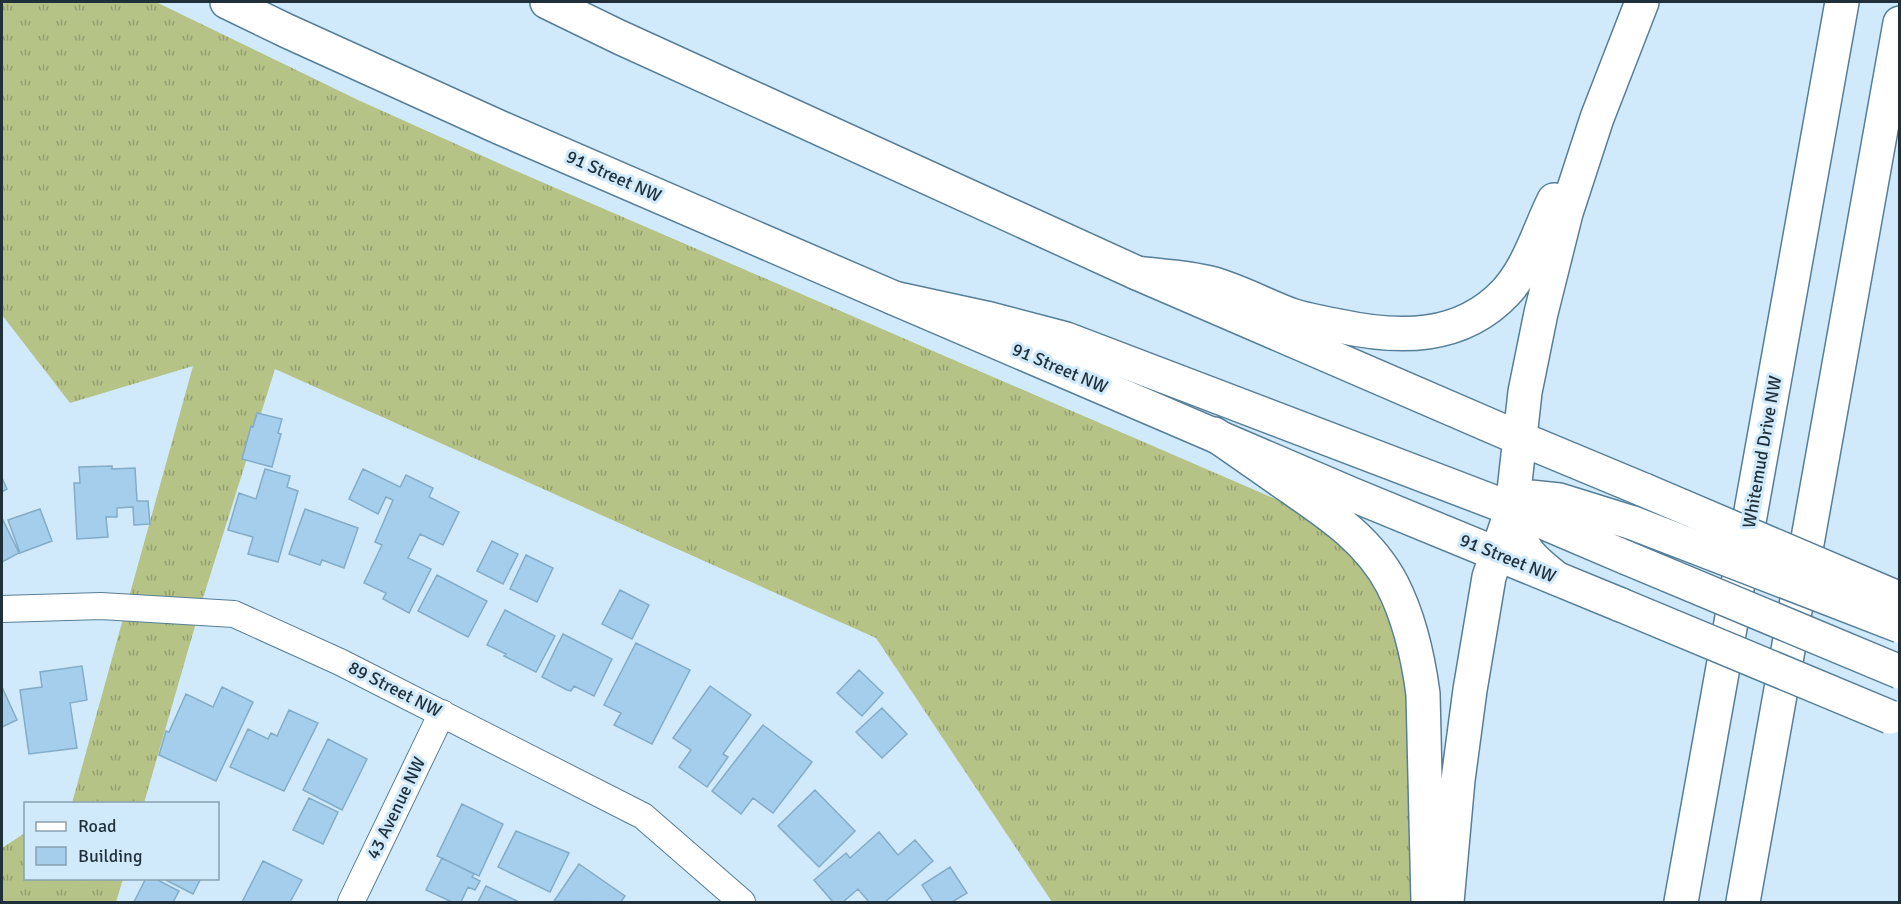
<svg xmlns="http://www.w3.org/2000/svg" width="1901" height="904" viewBox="0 0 1901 904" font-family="Signika,sans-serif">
  <defs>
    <pattern id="grass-tufts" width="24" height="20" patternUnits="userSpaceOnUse" patternTransform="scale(1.5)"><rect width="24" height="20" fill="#b6c387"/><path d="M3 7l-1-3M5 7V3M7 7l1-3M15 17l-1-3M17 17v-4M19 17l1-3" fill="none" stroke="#939f70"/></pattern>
  </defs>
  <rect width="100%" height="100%" fill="#d0eafb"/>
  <path fill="url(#grass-tufts)" d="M 2,2 L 156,2 L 358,100 L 514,170 L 1278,500 L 1319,523 L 1369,574 L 1395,626 L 1406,679 L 1412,902 L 1052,902 L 876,638 L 275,369 L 204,595 L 144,803 L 72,803 L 193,366 L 70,403 L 2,315 Z
    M 25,833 L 26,878 L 123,879 L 116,902 L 2,902 L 2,848 Z"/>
  <path fill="#a4ceeb" stroke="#83acc8" stroke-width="1.5" d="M 257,413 L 282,419 L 278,433 L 281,434 L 272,467 L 242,459 L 251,426 L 253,427 Z
    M 112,466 L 112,469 L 135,468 L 137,501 L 148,501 L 150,524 L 134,525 L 133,507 L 117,508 L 117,517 L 106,517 L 108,537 L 77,539 L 74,483 L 80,483 L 79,467 Z
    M 265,469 L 290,476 L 287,487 L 298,491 L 278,562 L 248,554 L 253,537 L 228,530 L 239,493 L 256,499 Z
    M 363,469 L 400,487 L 406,475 L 433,488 L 429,497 L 459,512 L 443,545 L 420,534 L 408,558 L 431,569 L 409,613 L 383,599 L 386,593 L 364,583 L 382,545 L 375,542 L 393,500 L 386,497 L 378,514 L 349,499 Z
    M 2,478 L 7,489 L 2,492 Z
    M 40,509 L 52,541 L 20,553 L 8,520 Z
    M 305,509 L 358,528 L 344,568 L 322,560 L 320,565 L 289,554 Z
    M 2,518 L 19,553 L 2,562 Z
    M 492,541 L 518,554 L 503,584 L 477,571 Z
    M 526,555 L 553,568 L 537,602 L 510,589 Z
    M 437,575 L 487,601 L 468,637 L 418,611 Z
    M 620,590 L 649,605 L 632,639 L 602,624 Z
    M 505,610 L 555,636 L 536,672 L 504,656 L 506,654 L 487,645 Z
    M 563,634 L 612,659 L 594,696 L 574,686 L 571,691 L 567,690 L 542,677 Z
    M 636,643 L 690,670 L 652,744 L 614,725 L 621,713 L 604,705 Z
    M 82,666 L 87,700 L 70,703 L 77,748 L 29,754 L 20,690 L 42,687 L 40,672 Z
    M 859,670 L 883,693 L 862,716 L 837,693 Z
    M 710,686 L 751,715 L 723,754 L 728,757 L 707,787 L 679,767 L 691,750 L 673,738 Z
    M 2,687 L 17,720 L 2,727 Z
    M 222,687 L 253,702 L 216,781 L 159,755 L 166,731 L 169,732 L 186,694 L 213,707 Z
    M 882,708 L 907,734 L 882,758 L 856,732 Z
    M 289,710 L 318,723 L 284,791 L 230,767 L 248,729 L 268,739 L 271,733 L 277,736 Z
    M 763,725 L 812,762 L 773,813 L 753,798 L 741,814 L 712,791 Z
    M 328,739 L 367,759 L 342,810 L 303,790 Z
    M 815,790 L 855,831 L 819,867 L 778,826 Z
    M 309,798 L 338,812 L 323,844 L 293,830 Z
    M 462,804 L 503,824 L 479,876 L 437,856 Z
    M 516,831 L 569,853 L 550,892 L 498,867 Z
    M 879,832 L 898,855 L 915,840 L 933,861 L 885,902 L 869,902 L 858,889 L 843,902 L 833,902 L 814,880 L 846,853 L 850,858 Z
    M 442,858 L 474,874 L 472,877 L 480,881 L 475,890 L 468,887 L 461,902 L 452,902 L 426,890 Z
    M 263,861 L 302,880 L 290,902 L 242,902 Z
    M 579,864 L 625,896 L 621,902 L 554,901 Z
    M 950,867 L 967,893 L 952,902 L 933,902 L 922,885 Z
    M 146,878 L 154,878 L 179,891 L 173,902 L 134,902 Z
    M 162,878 L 201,878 L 193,894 Z
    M 486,886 L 517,901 L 516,902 L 478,902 Z"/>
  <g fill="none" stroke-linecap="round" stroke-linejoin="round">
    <defs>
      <path id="minor" d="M 2,609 L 101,606 L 234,614 L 340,662 L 643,816 L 742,902
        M 351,902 L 442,713"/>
      <path id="secondary" d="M 227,2 L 287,31 L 501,128 L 894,298 L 1351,494 L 1621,605
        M 547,2 L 619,37 L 1137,273 L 1519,438 L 1644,490"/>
      <path id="motorway" d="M 1137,273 C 1161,276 1187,277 1210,283 C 1237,290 1264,305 1291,315 C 1306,320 1323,323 1339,326 C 1399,339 1461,340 1506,292 C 1529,267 1539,230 1554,200
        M 894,298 L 986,318 L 1066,339 L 1512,509 L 1627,558
        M 1214,434 C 1239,451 1264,469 1290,487 C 1329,514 1369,540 1392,584 C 1410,619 1418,656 1423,694 L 1428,902
        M 1512,509 L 1530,497 L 1559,500 L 1633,523
        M 1512,509 C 1522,549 1524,553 1556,578
        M 1447,902 L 1458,780 L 1470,690 L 1489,577 L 1512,509 L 1525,392 L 1541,313 L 1566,213 L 1597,118 L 1642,2
        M 1681,902 L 1842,2
        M 1743,902 L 1900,23"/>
    </defs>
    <use href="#minor" stroke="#567e98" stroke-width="28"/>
    <use href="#secondary" stroke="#567e98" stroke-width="36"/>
    <use href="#motorway" stroke="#567e98" stroke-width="36"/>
    <use href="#minor" stroke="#fff" stroke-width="26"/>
    <use href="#secondary" stroke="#fff" stroke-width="33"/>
    <use href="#motorway" stroke="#fff" stroke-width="33"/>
    <defs>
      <path id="secondary-bridge" d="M 1644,490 L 1900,599
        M 1621,605 L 1890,717"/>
      <path id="motorway-bridge" d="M 1633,523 L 1900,626
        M 1627,558 L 1900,672"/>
    </defs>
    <use href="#secondary-bridge" stroke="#567e98" stroke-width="36" stroke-linecap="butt"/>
    <use href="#motorway-bridge" stroke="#567e98" stroke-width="36" stroke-linecap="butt"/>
    <use href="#secondary-bridge" stroke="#fff" stroke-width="33"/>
    <use href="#motorway-bridge" stroke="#fff" stroke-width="33"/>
  </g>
  <g text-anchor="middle" stroke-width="6" stroke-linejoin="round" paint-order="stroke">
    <g font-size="18" fill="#1f303b" stroke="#d0eafb">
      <text transform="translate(614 176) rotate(24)" y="6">91 Street NW</text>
      <text transform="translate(1060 368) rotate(23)" y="6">91 Street NW</text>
      <text transform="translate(1762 452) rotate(-80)" y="6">Whitemud Drive NW</text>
      <text transform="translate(1508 558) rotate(22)" y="6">91 Street NW</text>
      <text transform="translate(395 689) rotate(27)" y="6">89 Street NW</text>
      <text transform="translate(396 808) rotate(-64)" y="6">43 Avenue NW</text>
    </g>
  </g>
  <rect width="1901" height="904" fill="none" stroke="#1f303b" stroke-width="6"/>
  <rect x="24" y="802" width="195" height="78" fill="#d0eafb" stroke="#89a0ae" stroke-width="1.5"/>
  <rect x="36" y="822" width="30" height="9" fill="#ffffff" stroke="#89a0ae" stroke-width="1.5"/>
  <text x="78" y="832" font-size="18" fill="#1f303b">Road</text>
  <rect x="36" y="847" width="30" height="18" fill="#a4ceeb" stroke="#89a0ae" stroke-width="1.5"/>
  <text x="78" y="862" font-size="18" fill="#1f303b">Building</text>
</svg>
